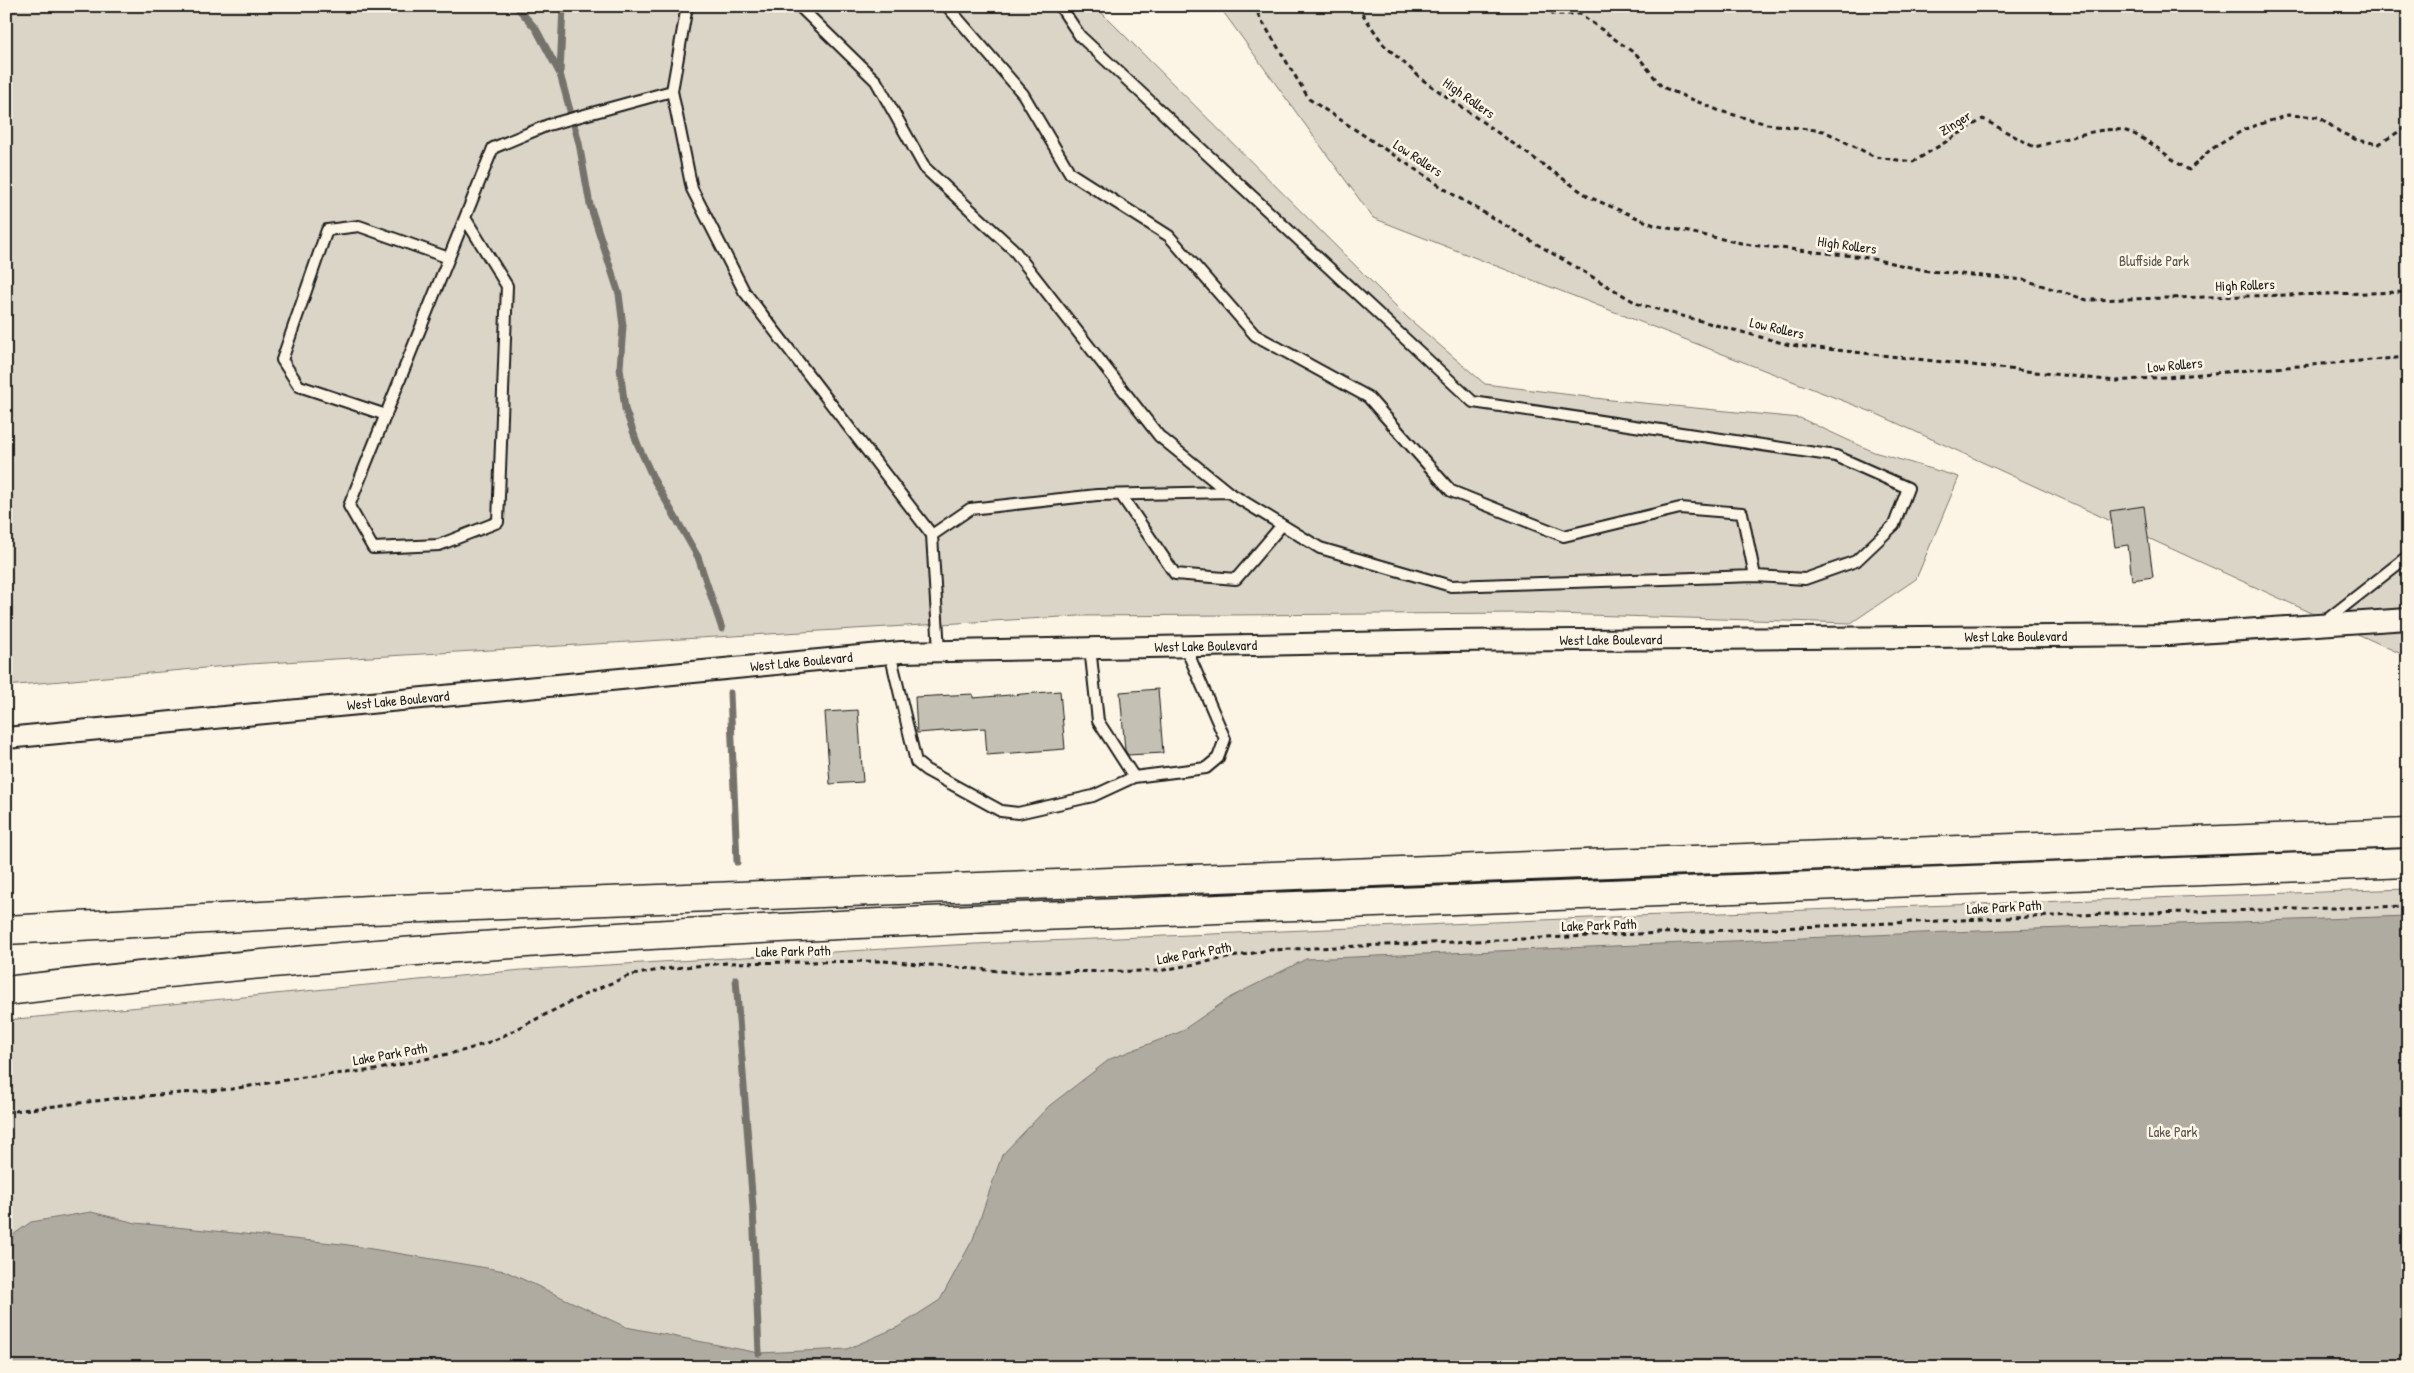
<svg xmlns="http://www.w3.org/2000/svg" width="2414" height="1373" viewBox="0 0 2414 1373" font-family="'Patrick Hand',sans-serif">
  <rect width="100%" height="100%" fill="#fcf5e5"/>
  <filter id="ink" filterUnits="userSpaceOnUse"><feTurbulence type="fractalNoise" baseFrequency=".02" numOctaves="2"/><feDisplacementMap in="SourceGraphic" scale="10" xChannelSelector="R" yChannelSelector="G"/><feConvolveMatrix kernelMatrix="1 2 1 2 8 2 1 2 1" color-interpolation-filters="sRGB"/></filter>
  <g filter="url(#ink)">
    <path fill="#dbd5c8" stroke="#7c7872" d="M 14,6 L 1095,6 L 1408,318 L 1485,384 L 1611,400 L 1800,418 L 1874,452 L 1959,477 L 1916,579 L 1851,623 L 1521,613 L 1079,616 L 249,664 L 6,686 L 6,54 Z
      M 1219,6 L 2408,6 L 2408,657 L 1877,414 L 1373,218 Z
      M 2408,889 L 2408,1367 L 6,1367 L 6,1020 L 522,970 L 953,945 L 1636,916 Z"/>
    <path fill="#b0aba1" stroke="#75726c" d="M 2408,916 L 2408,1367 L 6,1367 L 6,1240 L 31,1222 L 91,1212 L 136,1223 L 342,1244 L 505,1271 L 626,1327 L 759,1353 L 847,1349 L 898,1327 L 940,1300 L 973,1239 L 1002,1155 L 1049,1106 L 1110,1059 L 1180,1032 L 1231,997 L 1306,959 L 1921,933 Z"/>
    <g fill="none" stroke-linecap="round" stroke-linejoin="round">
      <path stroke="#75726c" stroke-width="7" d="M 516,6 L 536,29 L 560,74 L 579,143 L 590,205 L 619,294 L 623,326 L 620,368 L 625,409 L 638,445 L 654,480 L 698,557 L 722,629
        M 560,73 L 563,6
        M 730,693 L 737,862
        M 736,979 L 753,1208 L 759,1353"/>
    </g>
    <path fill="#c4c0b3" stroke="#1c1c1c" d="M 2144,506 L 2153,577 L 2132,580 L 2128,545 L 2115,547 L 2110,511 Z
      M 1158,689 L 1163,753 L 1128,755 L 1125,750 L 1120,692 Z
      M 1060,691 L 1065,749 L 987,755 L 985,728 L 917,733 L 915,697 L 973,694 L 973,698 Z
      M 858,710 L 863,782 L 830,784 L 825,712 Z"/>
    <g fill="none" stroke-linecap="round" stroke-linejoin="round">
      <defs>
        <path id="lane" d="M 687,6 L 672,91 L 692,189 L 744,291 L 932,535 L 939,651
          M 799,6 L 876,81 L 925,168 L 1013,249 L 1159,436 L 1228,492
          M 947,6 L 1023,94 L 1070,173 L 1169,236 L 1255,335 L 1368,397 L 1451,491 L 1564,536 L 1680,508 L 1742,513 L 1755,576
          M 465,218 L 507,286 L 498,522 L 439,545 L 373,548 L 349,506 L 493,148 L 548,125 L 672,91
          M 386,415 L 299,386 L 282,360 L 327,230 L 359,226 L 449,258
          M 1121,495 L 1175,574 L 1236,579 L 1282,525
          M 932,535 L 970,509 L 1097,495 L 1228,492 L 1320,548 L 1451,586 L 1755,576 L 1805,579 L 1856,561 L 1894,525 L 1908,488 L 1836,456 L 1473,402 L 1080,36 L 1060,6
          M 2324,622 L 2408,556
          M 1090,647 L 1098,721 L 1134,777
          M 890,653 L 916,762 L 926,770 L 1001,811 L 1018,813 L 1093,796 L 1134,777 L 1206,768 L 1218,758 L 1225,739 L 1185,646"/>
        <g id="street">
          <path id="s1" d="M 6,738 L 901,652 L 1447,641 L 2168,635 L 2408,619"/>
        </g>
        <path id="highway" d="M 6,930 L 369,910 L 2408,833
          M 6,991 C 435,939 865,922 1296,906 C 1667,892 2037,877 2408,863"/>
      </defs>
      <use href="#lane" stroke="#1c1c1c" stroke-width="14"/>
      <use href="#street" stroke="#1c1c1c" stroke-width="24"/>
      <use href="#highway" stroke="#1c1c1c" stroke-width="31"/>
      <path stroke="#1c1c1c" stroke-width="3" stroke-dasharray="5 4" stroke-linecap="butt" d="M 1253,6 L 1309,99 L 1454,195 L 1638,304 L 1790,345 L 2116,381 L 2408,357
        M 1357,6 L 1384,45 L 1423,80 L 1589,197 L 1654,225 L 1751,245 L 1863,257 L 1929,271 L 2025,280 L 2087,300 L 2408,292
        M 1543,6 L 1554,14 L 1580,14 L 1637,55 L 1662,87 L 1720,111 L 1767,124 L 1824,131 L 1875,157 L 1913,162 L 1983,119 L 2034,147 C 2058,142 2104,124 2126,131 C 2150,139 2168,158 2189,170 L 2210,150 L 2245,129 L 2288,115 L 2319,117 L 2340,132 L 2357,140 L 2379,144 L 2408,126
        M 6,1112 L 120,1098 L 232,1089 L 304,1077 L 375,1070 L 466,1050 L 495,1040 L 590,992 L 628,976 L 664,969 L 726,963 L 883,961 L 1012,972 L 1158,971 L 1269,950 L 2076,915 L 2408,906"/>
      <use href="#lane" stroke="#fcf5e5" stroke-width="10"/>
      <use href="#street" stroke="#fcf5e5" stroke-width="20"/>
      <use href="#highway" stroke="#fcf5e5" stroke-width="28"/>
    </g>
  </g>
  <g text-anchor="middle" stroke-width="5" stroke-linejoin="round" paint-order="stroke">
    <g font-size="14" fill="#1c1c1c" stroke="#fcf5e5">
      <text transform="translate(1469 98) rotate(35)" y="5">High Rollers</text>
      <text transform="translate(1955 123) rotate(-32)" y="5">Zinger</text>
      <text transform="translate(1418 158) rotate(33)" y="5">Low Rollers</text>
      <text transform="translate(1847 245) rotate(8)" y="5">High Rollers</text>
      <text transform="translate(2245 285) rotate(-2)" y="5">High Rollers</text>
      <text transform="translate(1777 328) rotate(13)" y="5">Low Rollers</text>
      <text transform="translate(2175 365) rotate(-5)" y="5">Low Rollers</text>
      <text dy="5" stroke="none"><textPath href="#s1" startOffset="2014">West Lake Boulevard</textPath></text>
      <text dy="5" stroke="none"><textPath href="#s1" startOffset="1609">West Lake Boulevard</textPath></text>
      <text dy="5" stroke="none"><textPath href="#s1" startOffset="1204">West Lake Boulevard</textPath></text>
      <text dy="5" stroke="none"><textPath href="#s1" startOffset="799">West Lake Boulevard</textPath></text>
      <text dy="5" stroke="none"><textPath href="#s1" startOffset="394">West Lake Boulevard</textPath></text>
      <text transform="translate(2004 907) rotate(-3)" y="5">Lake Park Path</text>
      <text transform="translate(1599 925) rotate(-2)" y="5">Lake Park Path</text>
      <text transform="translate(793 951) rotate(-1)" y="5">Lake Park Path</text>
      <text transform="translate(1194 953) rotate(-10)" y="5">Lake Park Path</text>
      <text transform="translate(390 1054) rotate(-10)" y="5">Lake Park Path</text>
    </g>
    <g font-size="14" fill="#555450" stroke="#fcf5e5">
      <text x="2154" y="266">Bluffside Park</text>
      <text x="2173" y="1137">Lake Park</text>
    </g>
  </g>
  <rect width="2414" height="1373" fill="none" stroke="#fcf5e5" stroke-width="25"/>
  <rect x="12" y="12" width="2389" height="1348" fill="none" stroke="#1c1c1c" stroke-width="2" filter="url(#ink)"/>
</svg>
